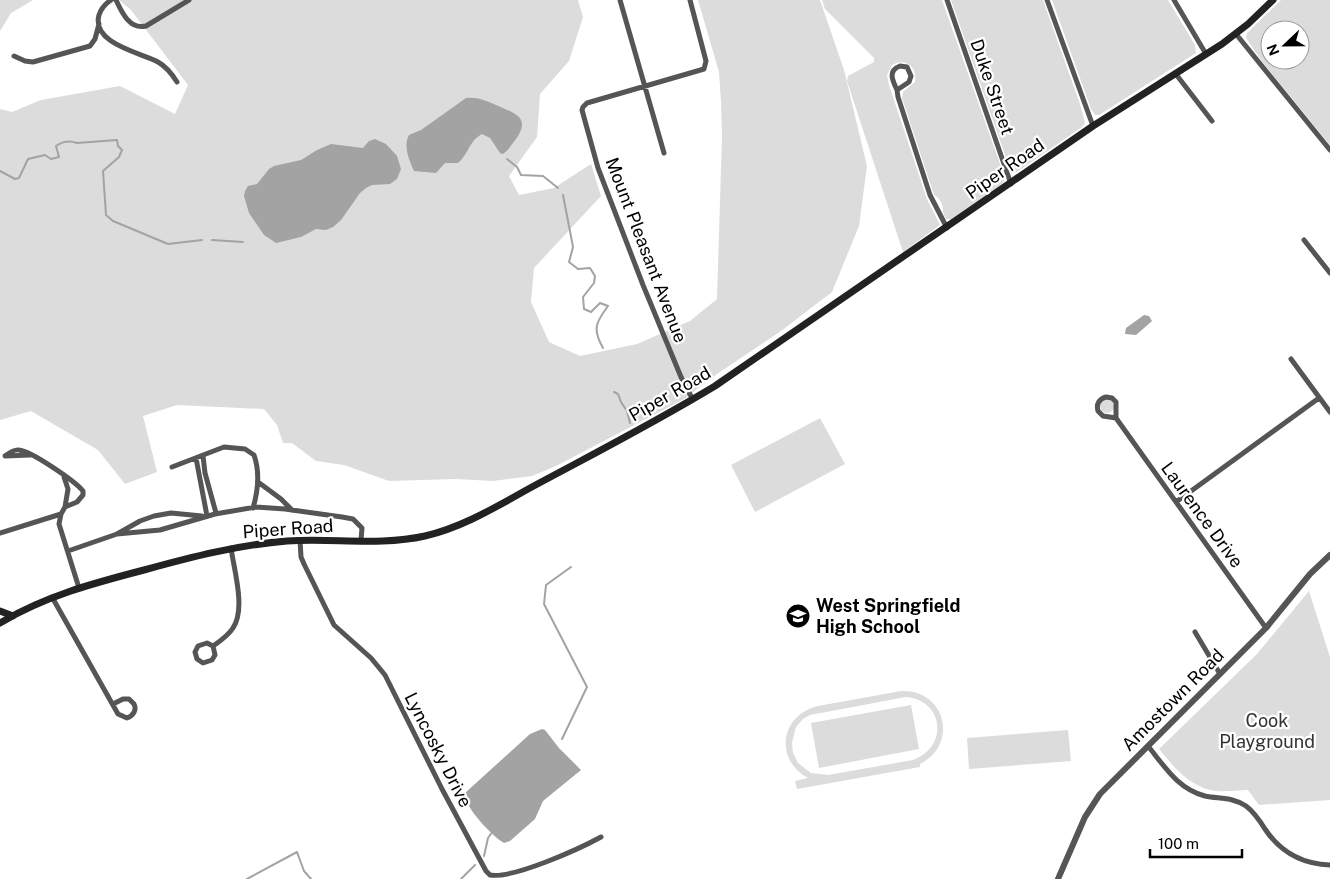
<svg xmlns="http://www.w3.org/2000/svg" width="1330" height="879" viewBox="0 0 1330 879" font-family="'Public Sans',sans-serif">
  <rect width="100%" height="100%" fill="#fff"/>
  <path fill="#dcdcdc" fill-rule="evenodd" d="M 0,0 L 33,0 L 11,13 L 0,31 Z
    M 119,0 L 578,0 L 583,17 L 569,61 L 540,94 L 537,137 L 509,176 L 519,195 L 554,188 L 591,164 L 601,196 L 534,268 L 531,302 L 549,342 L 580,356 L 637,344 L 690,321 L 717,299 L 722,136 L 721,102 L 719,72 L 698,0 L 820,0 L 844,70 L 867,166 L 859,226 L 832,292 L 781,331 L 717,374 L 684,399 L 556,466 L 532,476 L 493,481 L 456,479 L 389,481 L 344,465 L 316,461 L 292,443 L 283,443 L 277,425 L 264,409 L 177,405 L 143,416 L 157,472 L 125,484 L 98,450 L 31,411 L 0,420 L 0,109 L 12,112 L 41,100 L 120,86 L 175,114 L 188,85 L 131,10 Z
    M 822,0 L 942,0 L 1004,175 L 1004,181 L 1002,184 L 951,219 L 946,219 L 943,212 C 944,206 940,198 934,195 L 902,98 L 903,92 L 915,82 C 918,68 906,57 892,65 L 887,75 L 889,85 L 927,199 L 940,225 L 903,252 L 847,81 L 848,76 L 874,62 L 874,58 L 825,9 Z
    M 951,0 L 1043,0 L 1080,104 L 1085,123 L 1082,127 L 1017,172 L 1014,172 L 1010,169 Z
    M 1052,0 L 1168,0 L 1195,45 L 1196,53 L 1099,115 L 1095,115 L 1091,109 Z
    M 1281,0 L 1330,0 L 1330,145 L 1264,64 L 1246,38 L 1247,33 ZM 1270,30 L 1300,30 L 1300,60 L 1270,60 Z
    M1100 406a7 7 0 1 1 14 0a7 7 0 1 1-14 0Z
    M 820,418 L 845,464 L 755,512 L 731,465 Z
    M 1309,591 L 1330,657 L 1330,800 L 1259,805 L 1248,790 C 1238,790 1227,792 1217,791 C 1190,788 1175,768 1159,749 L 1257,654 Z
    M 901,691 C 946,689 959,745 920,764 L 920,767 L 797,789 L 795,781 L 808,778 C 774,760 780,715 818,706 ZM 906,697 C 944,700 949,747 913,760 L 828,775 L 811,773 L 798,763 L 793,753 L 792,743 L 796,727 L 803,719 L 810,715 Z
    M 911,705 L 919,749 L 819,768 L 811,723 Z
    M 1068,730 L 1071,761 L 969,769 L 967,738 Z"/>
  <path fill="#a3a3a3" d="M 466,98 C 478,97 486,101 496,105 C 513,113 532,116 516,139 C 511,145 509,150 503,154 L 500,153 L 490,138 L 482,134 C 469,141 468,155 458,163 L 445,163 L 436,173 L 414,171 C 409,160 403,146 409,135 L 421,130 Z
    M 375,139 L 386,144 L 397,156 L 401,169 L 397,179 L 390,184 L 372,185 L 366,188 L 360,193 L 341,220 L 333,227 L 326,230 L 316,229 L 301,237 L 276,243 L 264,235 L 249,213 L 244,196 L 245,191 L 248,186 L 257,184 L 269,169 L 274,166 L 301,160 L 317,150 L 331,144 L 363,148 L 369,141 Z
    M 1144,315 L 1149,316 L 1152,321 L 1136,335 L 1125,334 L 1126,328 Z
    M 542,729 L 545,730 L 559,748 L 581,770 L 543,801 L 535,819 L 510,841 L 504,843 C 493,837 463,806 465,793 L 530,734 Z"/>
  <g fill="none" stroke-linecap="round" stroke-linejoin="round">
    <path stroke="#a3a3a3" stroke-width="2" d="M 507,159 L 517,167 L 521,175 L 543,176 L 558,188
      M 0,171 L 15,179 L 19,178 L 28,159 L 45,155 L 51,159 L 59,157 L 56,146 C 63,141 69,140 77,143 L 117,140 L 118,146 L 122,150 L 119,157 L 103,171 L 106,215 L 113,221 L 168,244 L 202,240
      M 563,195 L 573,247 L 569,262 L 578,269 L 590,268 L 595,276 L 594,283 L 583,297 L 584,309 L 591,312 L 600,303 L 608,306 C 596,322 592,329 603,348
      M 212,240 L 243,242
      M 614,392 L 618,394 L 621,402 L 627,411 L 630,423
      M 562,739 L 587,687 L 544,604 L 546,585 L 571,567
      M 484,856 L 488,838 L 493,831
      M 247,879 L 297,852 L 304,871 L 311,879
      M 461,879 L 475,865"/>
    <path stroke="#555" stroke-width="5" d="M 111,0 C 105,4 101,9 99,15 C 91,44 142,53 158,62 C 167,67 172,74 177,82
      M 116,0 C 122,13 130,30 146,26 L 189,0
      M 620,0 L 664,153
      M 690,0 L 706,61 L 704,69 L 587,103 L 583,107 L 582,110 L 598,168 L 643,285 L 681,377 L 693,400
      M 947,0 L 1011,184
      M 1047,0 L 1093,126
      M 1174,0 L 1206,54
      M 1236,34 L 1330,150
      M 14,56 L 25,61 L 33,62 L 90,46 L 95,39 L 99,24
      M 900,66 L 907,67 L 911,76 L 909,82 L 897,90 C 893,81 887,71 900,66 Z
      M 1175,73 L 1212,121
      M 897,90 L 898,97 L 930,195 L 947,228
      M 1304,240 L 1330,273
      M 1291,359 L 1330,412
      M 1106,397 L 1112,398 L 1116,402 L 1116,418 L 1103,416 L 1098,411 C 1096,404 1099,399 1106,397 Z
      M 1116,418 L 1266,628
      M 30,455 L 5,456 C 9,453 14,449 19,450 C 31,451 75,481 83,491 L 83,495 L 77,502 L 65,507 L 61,514 L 59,524 L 79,588
      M 203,456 L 205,473 L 216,513
      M 196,458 L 207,516
      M 172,467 L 224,447 L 245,449 L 254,455 C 260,472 258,491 253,508
      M 64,477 L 68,489 L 65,507
      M 258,482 L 281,499 L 292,510
      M 1176,502 L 1319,398
      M 0,533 L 61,514
      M 117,534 L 160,530 L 215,514 L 256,507 L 285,509 L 342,517 L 353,519 L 362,528 L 361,540
      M 300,540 L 301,557 L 304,564 L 334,625 L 371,658 L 385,675 L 442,789 L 486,871 L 490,875 C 513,879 579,849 601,837
      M 68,551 L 117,534 L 140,521 L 154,516 L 171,513 L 202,516
      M 52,597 L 118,714 L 127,718 C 133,716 137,710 134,704 L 129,699 L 123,699 L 113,704
      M 1195,632 L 1220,674
      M 213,646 L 215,655 L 212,660 L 203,663 L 197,659 L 195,652 L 198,646 L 207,643 L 213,646 C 220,641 228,636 233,628 C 246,609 234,570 231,548
      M 1148,746 C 1165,767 1178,789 1205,796 C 1219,799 1233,797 1246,806 C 1254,812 1260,821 1265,829 C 1281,853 1302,864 1330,865"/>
    <path stroke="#555" stroke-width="6" d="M 1058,879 L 1085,817 L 1100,794 L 1266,628 L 1310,574 L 1330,555"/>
    <path stroke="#222" stroke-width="7" d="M 0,611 L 13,616
      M 0,623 C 45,596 94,583 144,570 C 191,557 238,545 287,541 C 333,538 380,546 425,536 C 468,526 505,501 543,481 C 601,450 659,420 715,386 L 1093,126 L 1222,44 L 1248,24 L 1273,0"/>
  </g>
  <defs>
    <symbol id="school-disc" viewBox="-11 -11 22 22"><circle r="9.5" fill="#000" stroke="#fff"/><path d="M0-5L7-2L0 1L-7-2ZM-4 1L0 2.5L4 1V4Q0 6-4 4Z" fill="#fff"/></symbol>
  </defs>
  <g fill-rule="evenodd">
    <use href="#school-disc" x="784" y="602" width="28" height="28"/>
  </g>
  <g text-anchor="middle" stroke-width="4.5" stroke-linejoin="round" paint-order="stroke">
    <g font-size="18" fill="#000" stroke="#fff">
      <text transform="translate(992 87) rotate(71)" y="6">Duke Street</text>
      <text transform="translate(1005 169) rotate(-35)" y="6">Piper Road</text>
      <text transform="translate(646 250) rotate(69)" y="6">Mount Pleasant Avenue</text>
      <text transform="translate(670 394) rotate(-30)" y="6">Piper Road</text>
      <text transform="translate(1202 515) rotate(54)" y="6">Laurence Drive</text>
      <text transform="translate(288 529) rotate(-4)" y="6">Piper Road</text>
      <text transform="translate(1173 700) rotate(-45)" y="6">Amostown Road</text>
      <text transform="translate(438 750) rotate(63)" y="6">Lyncosky Drive</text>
    </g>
    <g font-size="18" font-weight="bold" fill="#000" stroke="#fff" text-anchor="start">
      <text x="816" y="612">West Springfield<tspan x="816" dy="21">High School</tspan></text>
    </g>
    <g font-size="18" fill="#333" stroke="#fff">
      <text x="1267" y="727">Cook<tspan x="1267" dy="21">Playground</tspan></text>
    </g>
  </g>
  <g transform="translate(1285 45) rotate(248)"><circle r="24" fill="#ffffff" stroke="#999999"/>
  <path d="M0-4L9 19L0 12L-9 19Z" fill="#000000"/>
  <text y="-8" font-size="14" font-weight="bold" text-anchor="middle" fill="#000000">N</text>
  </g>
  <path d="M1150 849v8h92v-8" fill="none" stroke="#000000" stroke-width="2.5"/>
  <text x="1158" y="849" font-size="15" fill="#000000" stroke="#ffffff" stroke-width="4" paint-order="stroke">100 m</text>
</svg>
